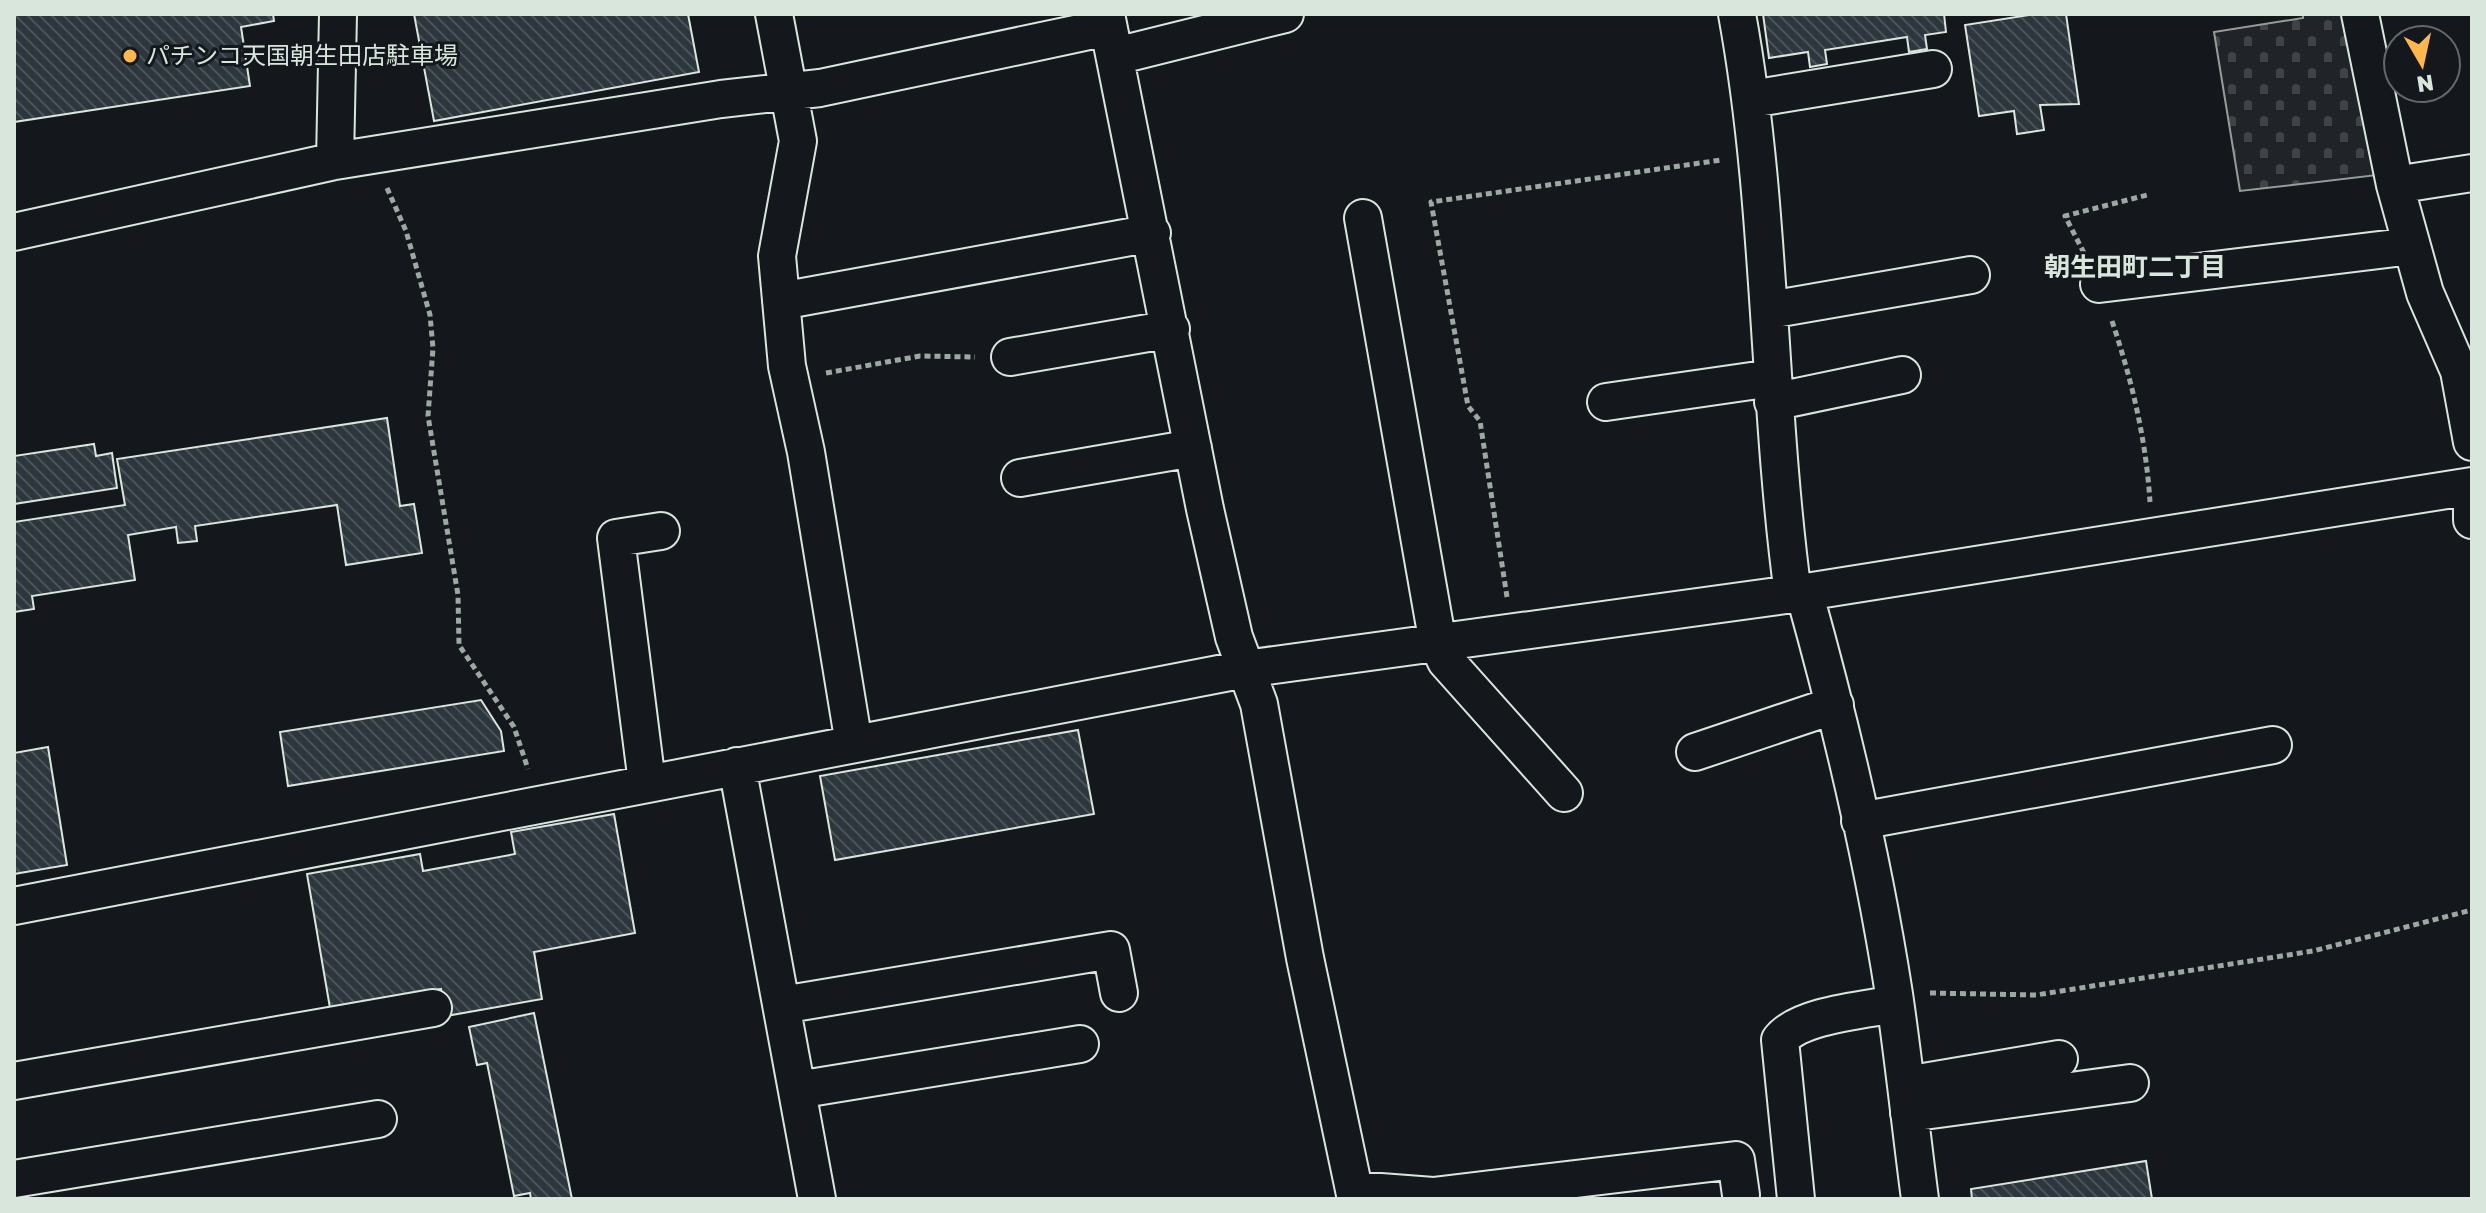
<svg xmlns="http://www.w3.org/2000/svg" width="2486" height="1213" viewBox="0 0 2486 1213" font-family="'Golos Text','Noto Sans JP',sans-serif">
  <defs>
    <pattern id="cemetery-stones" width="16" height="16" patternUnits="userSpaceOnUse" patternTransform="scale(2)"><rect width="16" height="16" fill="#202428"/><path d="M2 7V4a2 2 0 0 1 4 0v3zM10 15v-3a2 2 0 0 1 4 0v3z" fill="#404447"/></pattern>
    <pattern id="building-back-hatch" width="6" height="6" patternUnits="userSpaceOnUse" patternTransform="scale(2)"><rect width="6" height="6" fill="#2c363c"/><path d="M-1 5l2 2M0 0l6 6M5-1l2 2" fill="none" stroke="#4a5358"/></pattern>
  </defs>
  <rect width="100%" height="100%" fill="#14181c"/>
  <path fill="url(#cemetery-stones)" stroke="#939e99" stroke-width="2" d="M 2303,14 L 2352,14 L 2386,174 L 2240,191 L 2214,32 L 2303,18 Z"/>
  <path fill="url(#building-back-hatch)" stroke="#d8e6dc" stroke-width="2" d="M 14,14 L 273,14 L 274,21 L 241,27 L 250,86 L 14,122 Z
    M 414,14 L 688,14 L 699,72 L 434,121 Z
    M 1763,14 L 1944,14 L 1946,32 L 1925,35 L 1927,49 L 1909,52 L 1907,37 L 1825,50 L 1827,64 L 1810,67 L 1808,52 L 1769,58 Z
    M 2036,14 L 2066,14 L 2079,104 L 2040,105 L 2044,130 L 2017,134 L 2014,111 L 1979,116 L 1965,25 Z
    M 387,418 L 400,506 L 414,504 L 422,553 L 346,565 L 337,505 L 195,526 L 197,541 L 178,543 L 176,527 L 128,535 L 135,580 L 32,596 L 34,609 L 14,612 L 14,522 L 125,505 L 117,459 Z
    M 94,444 L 96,456 L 112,453 L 117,488 L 14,504 L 14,456 Z
    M 481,700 L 501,731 L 504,751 L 288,786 L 280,732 Z
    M 1078,730 L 1094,814 L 835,860 L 820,776 Z
    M 48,747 L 67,865 L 14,874 L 14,753 Z
    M 614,814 L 635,933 L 534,952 L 542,999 L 446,1016 L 441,989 L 330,1008 L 307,874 L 420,854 L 423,871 L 515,854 L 511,832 Z
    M 534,1013 L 572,1199 L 531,1199 L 530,1193 L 514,1196 L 487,1063 L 477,1065 L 469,1027 Z
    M 2146,1161 L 2152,1199 L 1972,1199 L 1971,1189 Z"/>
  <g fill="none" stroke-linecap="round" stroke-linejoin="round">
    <defs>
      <path id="street" d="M 774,14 L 798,141 L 777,256 L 787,366 L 806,452 L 854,744
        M 1106,14 L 1205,509 L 1234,637 L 1259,704 L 1305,958 L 1356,1199
        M 1737,14 C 1772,205 1767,401 1793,594
        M 2360,14 L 2395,185 L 2425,293 L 2459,371 L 2472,442
        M 1116,56 L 1285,14
        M 1751,99 L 1933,69
        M 335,161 L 338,14
        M 2395,185 L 2472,173
        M 1363,218 L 1438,644 L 1446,661 L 1564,793
        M 14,232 L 335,161 L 721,99 L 820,88 L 1108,27
        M 2099,284 L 2412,246
        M 781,301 L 1152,233
        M 1769,310 L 1971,275
        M 1010,357 L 1171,329
        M 1606,402 L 1772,378
        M 1773,402 L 1902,375
        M 1020,478 L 1193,448
        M 2472,499 L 2472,520
        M 1804,592 C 1841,724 1873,859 1894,994 C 1904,1062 1911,1131 1920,1199
        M 1695,752 L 1835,705
        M 737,766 L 817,1199
        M 647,783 L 616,538 L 661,531
        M 1860,821 L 2273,745
        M 14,906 L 1245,669 L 1793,594 L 2472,486
        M 782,1005 L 1111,950 L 1119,993
        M 14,1081 L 433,1008
        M 1906,1085 L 2059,1059
        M 797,1090 L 1080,1044
        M 1909,1113 L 2130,1083
        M 14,1179 L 378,1119
        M 1354,1190 L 1433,1196 L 1736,1160 L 1741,1195
        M 1796,1199 L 1780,1040 C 1799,1015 1864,1010 1895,1004"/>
    </defs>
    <use href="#street" stroke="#d8e6dc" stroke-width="40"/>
    <path stroke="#9da8a2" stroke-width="5" stroke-dasharray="6 4" stroke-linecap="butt" d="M 387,188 L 406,231 L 430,315 L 433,348 L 428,416 L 458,595 L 459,645 L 514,727 L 528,769
      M 2084,253 L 2065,216 L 2147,195
      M 2112,321 C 2132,381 2146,439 2150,502
      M 826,373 L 920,356 L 975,357
      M 1507,597 L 1480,421 L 1468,406 L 1431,202 L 1721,160
      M 1930,993 L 2036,995 L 2313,951 L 2472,910"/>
    <use href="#street" stroke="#14181c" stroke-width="36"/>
  </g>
  <circle fill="#ffb74d" stroke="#14181c" stroke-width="3" cx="130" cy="56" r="8"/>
  <g text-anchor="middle" stroke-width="6" stroke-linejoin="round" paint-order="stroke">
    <g font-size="24" fill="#d8e6dc" stroke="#14181c" text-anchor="start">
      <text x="146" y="64">パチンコ天国朝生田店駐車場</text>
    </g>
    <g font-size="26" font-weight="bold" fill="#d8e6dc" stroke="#14181c">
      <text x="2135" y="276">朝生田町二丁目</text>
    </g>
  </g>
  <rect width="2486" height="1213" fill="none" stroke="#d8e6dc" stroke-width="32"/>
  <g transform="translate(2422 64) rotate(171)"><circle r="38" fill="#14181c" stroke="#626a69" stroke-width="2"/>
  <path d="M0-6L14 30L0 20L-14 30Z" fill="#ffb74d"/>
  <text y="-12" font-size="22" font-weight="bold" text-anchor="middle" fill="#d8e6dc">N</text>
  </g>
</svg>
